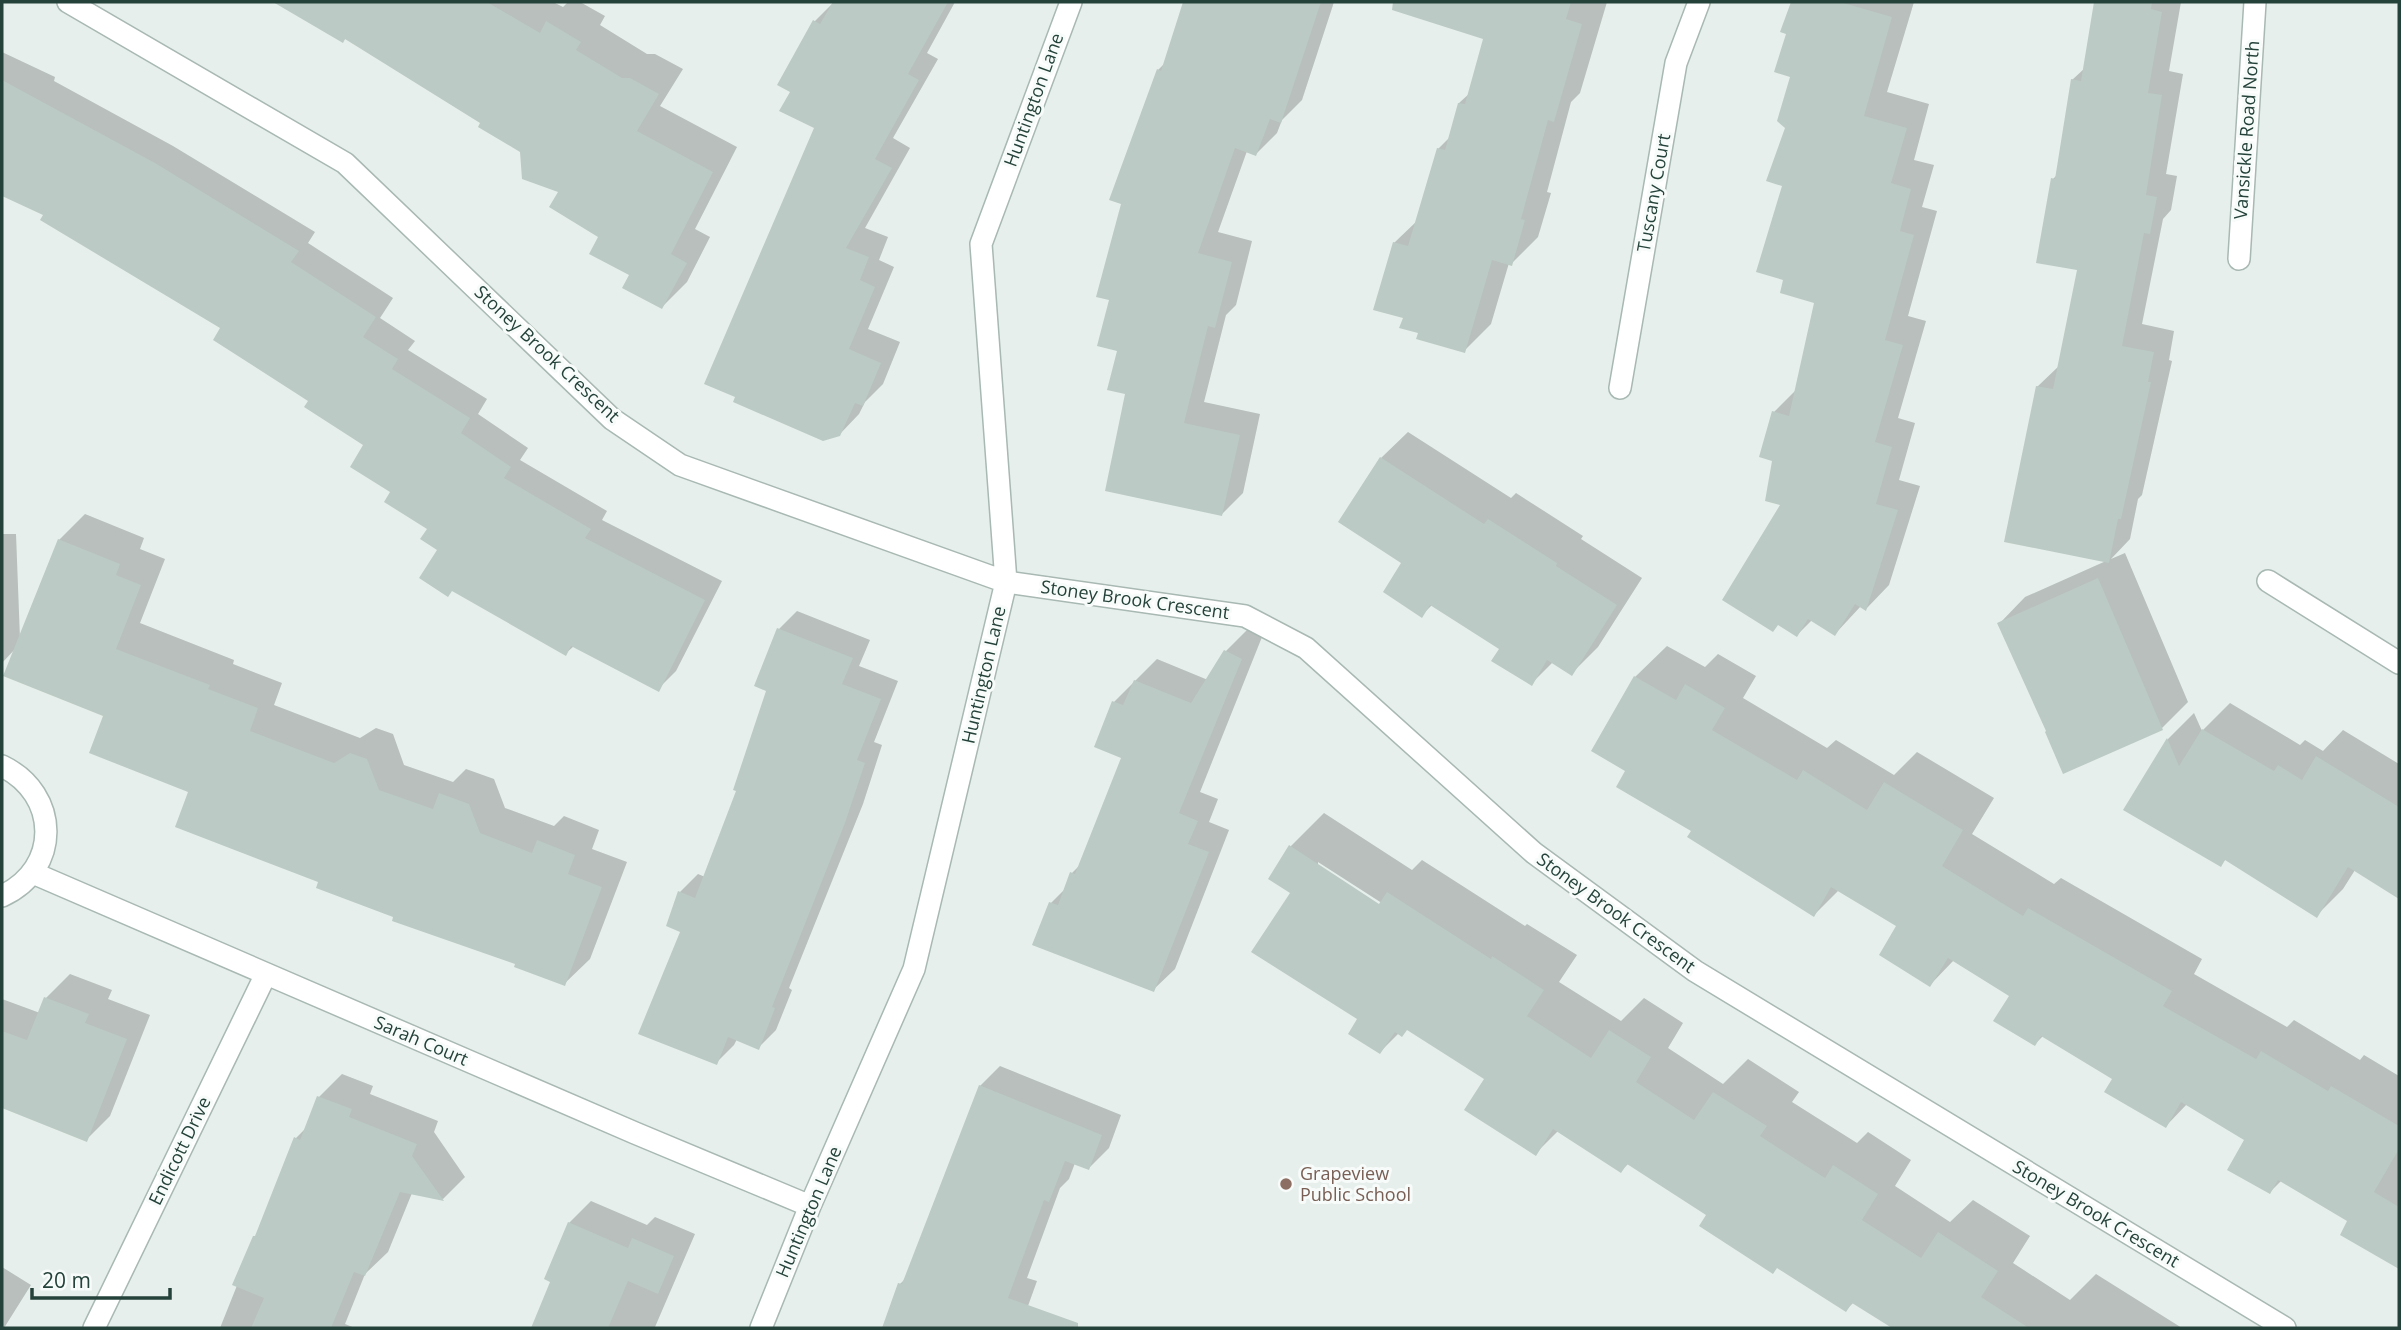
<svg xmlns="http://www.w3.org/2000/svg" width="2401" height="1330" viewBox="0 0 2401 1330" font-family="'Open Sans',sans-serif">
  <rect width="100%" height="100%" fill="#e6efeb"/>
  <path fill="#0003" fill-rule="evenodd" d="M 277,2 L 553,2 L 563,7 L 568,2 L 580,2 L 605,16 L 600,25 L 647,54 L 655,54 L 683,69 L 660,106 L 737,147 L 695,229 L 710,237 L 687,282 L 662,307 L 560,191 L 521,151 L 482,122 L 346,38 L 343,41 Z
    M 834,2 L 955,2 L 927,53 L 938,59 L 893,138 L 910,148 L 865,228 L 888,237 L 879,260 L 894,267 L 868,329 L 900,342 L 883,384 L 865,402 L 859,414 L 839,435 L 816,127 L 792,92 L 815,21 Z
    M 1185,2 L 1334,2 L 1302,100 L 1282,120 L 1277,133 L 1256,154 L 1247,151 L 1218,232 L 1252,241 L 1236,305 L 1226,315 L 1204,402 L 1260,414 L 1243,493 L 1222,514 L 1127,393 L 1111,299 L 1158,70 L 1165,63 Z
    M 1440,2 L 1607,2 L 1580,93 L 1571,102 L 1547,192 L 1551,193 L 1538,237 L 1511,264 L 1509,263 L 1491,324 L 1464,351 L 1421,332 L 1405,317 L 1394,243 L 1418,220 L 1438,149 L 1451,136 L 1459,103 L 1470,93 L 1485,38 L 1433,21 Z
    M 1793,2 L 1914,2 L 1887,92 L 1929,104 L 1914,160 L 1934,165 L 1922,207 L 1937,211 L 1908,316 L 1926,321 L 1898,418 L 1915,423 L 1899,480 L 1920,486 L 1889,585 L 1866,609 L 1861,606 L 1835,634 L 1812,620 L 1797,635 L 1783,504 L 1774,460 L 1774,412 L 1797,389 L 1817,301 L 1786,279 L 1784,185 L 1792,76 L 1788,32 L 1782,31 Z
    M 2095,2 L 2181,2 L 2169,71 L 2183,74 L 2166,174 L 2177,176 L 2171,210 L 2163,219 L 2142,324 L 2174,331 L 2169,360 L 2172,361 L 2142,495 L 2138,499 L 2130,539 L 2111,559 L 2125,553 L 2188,702 L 2162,728 L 1999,624 L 2025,597 L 2106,561 L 2037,387 L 2060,365 L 2079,269 L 2053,179 L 2057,175 L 2072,80 L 2085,68 Z
    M 2,52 L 55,77 L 54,81 L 173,146 L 315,232 L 308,243 L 393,298 L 380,318 L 415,341 L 408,350 L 487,399 L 478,414 L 528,448 L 520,460 L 607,511 L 602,520 L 722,581 L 676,671 L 658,689 L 574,646 L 565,654 L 440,550 L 429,529 L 393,491 L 365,445 L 223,327 L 45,214 L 2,195 Z
    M 1408,432 L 1511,498 L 1516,493 L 1583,536 L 1581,539 L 1642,578 L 1598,647 L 1572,673 L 1553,662 L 1531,684 L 1501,649 L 1433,604 L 1422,615 L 1404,563 L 1381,458 Z
    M 85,514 L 144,538 L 140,549 L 165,559 L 140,623 L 234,660 L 233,664 L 282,683 L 274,705 L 360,738 L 376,728 L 393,734 L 404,765 L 453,782 L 466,769 L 494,779 L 505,808 L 554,826 L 564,816 L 599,830 L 592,849 L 627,862 L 590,959 L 564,984 L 518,963 L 396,916 L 321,881 L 190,791 L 105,715 L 16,648 L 2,663 L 2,534 L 16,534 L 20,639 L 59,540 Z
    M 797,611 L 870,640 L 859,666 L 898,681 L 874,742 L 882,745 L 863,804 L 789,988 L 792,990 L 776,1030 L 758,1048 L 737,1039 L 734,1045 L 716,1063 L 682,931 L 680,892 L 698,874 L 705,877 L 738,790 L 768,690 L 779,629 Z
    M 1247,630 L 1262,637 L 1200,792 L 1218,799 L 1209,822 L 1229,830 L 1175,969 L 1153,990 L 1051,903 L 1067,887 L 1072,873 L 1080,865 L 1123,757 L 1114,702 L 1157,659 L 1208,680 L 1226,651 Z
    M 1667,646 L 1705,667 L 1718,654 L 1756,676 L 1743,698 L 1827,748 L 1836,740 L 1894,775 L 1917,752 L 1994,798 L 1972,834 L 2054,884 L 2061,878 L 2202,959 L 2194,974 L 2287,1027 L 2294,1020 L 2360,1060 L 2364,1055 L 2399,1076 L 2399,1261 L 2396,1265 L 2350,1221 L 2282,1180 L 2270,1192 L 2247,1139 L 2187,1104 L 2166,1126 L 2115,1078 L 2044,1035 L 2035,1044 L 2012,995 L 1954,960 L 1930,985 L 1898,925 L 1839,890 L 1814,915 L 1694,830 L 1628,770 L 1635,677 Z
    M 2230,703 L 2300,745 L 2305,740 L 2323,751 L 2343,730 L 2399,764 L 2399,897 L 2355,870 L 2343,889 L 2317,915 L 2226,859 L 2221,864 L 2126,810 L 2168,739 L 2194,713 L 2202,731 Z
    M 1324,813 L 1412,870 L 1422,860 L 1525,926 L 1527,924 L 1577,955 L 1559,982 L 1621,1021 L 1644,998 L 1683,1023 L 1668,1048 L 1723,1084 L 1748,1059 L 1799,1092 L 1792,1102 L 1857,1143 L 1868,1132 L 1911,1160 L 1895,1186 L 1950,1222 L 1973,1200 L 2030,1236 L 2013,1263 L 2070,1300 L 2096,1274 L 2182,1328 L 1896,1328 L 1854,1302 L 1846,1310 L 1709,1214 L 1629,1163 L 1621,1171 L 1559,1130 L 1536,1153 L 1487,1078 L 1408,1029 L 1399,1033 L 1380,1052 L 1359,1019 L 1292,892 L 1291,846 ZM 1318,862 L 1388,907 L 1386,910 L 1318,866 Z
    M 70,974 L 112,990 L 108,999 L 150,1015 L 110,1116 L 86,1140 L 2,1106 L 2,999 L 40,1013 L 46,998 Z
    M 1000,1066 L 1121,1115 L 1109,1148 L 1089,1168 L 1075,1163 L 1069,1179 L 1060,1188 L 1027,1278 L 1037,1281 L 1020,1328 L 883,1328 L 900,1284 L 906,1278 L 980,1086 Z
    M 342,1074 L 373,1086 L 370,1094 L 438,1121 L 434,1132 L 465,1177 L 443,1199 L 412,1193 L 388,1252 L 365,1274 L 345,1324 L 355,1328 L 220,1328 L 296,1138 L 307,1127 L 319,1097 Z
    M 591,1201 L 647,1225 L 655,1217 L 695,1234 L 655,1327 L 659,1328 L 533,1328 L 553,1281 L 569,1223 Z
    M 2,1267 L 31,1285 L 4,1328 L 2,1328 Z"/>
  <path fill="#bbcac4" d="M 273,2 L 487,2 L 540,33 L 546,21 L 581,42 L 576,50 L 622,78 L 630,78 L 659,94 L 637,131 L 713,172 L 671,254 L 687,263 L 662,309 L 622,288 L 629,275 L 589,254 L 598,237 L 549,207 L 558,192 L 522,179 L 520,152 L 478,127 L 480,123 L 345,39 L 343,43 Z
    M 833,2 L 948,2 L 908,74 L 919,80 L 875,159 L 892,168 L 846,248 L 869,257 L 860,280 L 875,287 L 849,349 L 881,363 L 863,406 L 855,403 L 840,436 L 823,441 L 733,402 L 735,397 L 704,384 L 814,128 L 779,111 L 790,92 L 777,85 L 813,20 L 820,24 Z
    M 1183,2 L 1321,2 L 1281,123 L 1270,119 L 1256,156 L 1235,148 L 1198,253 L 1232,262 L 1215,328 L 1208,326 L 1184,423 L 1240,435 L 1222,516 L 1105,491 L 1125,394 L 1107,390 L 1117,351 L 1097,346 L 1109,300 L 1096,297 L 1121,204 L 1109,200 L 1157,69 L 1161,71 Z
    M 1393,2 L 1571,2 L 1566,19 L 1582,24 L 1554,122 L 1548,120 L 1521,219 L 1525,220 L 1512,266 L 1492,260 L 1465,353 L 1416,339 L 1418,333 L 1399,328 L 1403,318 L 1373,310 L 1393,242 L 1408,246 L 1437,148 L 1445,150 L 1458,103 L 1465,104 L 1483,39 L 1392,10 Z
    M 1791,2 L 1840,2 L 1892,17 L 1864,116 L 1907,128 L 1891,183 L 1911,189 L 1900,231 L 1914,235 L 1885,340 L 1903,345 L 1875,442 L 1892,447 L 1876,504 L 1898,510 L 1866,611 L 1855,604 L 1835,636 L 1808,619 L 1797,637 L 1778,625 L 1773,632 L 1722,600 L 1780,505 L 1765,501 L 1772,461 L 1759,457 L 1772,411 L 1789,416 L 1814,303 L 1780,293 L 1783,280 L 1756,272 L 1782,186 L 1766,181 L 1785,128 L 1777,121 L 1790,77 L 1774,72 L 1786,34 L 1780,32 Z
    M 2094,2 L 2152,2 L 2151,9 L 2162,12 L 2148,93 L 2162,95 L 2146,195 L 2157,197 L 2150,234 L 2144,233 L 2122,346 L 2154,352 L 2148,382 L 2151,382 L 2121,519 L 2118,519 L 2109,563 L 2004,542 L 2036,386 L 2053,389 L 2077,270 L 2036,263 L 2051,178 L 2055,179 L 2071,79 L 2081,81 Z
    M 2,80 L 155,163 L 299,251 L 291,262 L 376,317 L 363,337 L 398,359 L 392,369 L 470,418 L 461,433 L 511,467 L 504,478 L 591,529 L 585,538 L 705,600 L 659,692 L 571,646 L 566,656 L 452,591 L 448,597 L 419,578 L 437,550 L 420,539 L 427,529 L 384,502 L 390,492 L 350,467 L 363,445 L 304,407 L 308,401 L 213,340 L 220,328 L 40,220 L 43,215 L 2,196 Z
    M 1380,457 L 1484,524 L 1488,519 L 1557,563 L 1556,566 L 1617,605 L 1572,676 L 1547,660 L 1532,686 L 1491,661 L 1499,649 L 1430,605 L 1422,618 L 1383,592 L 1401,563 L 1338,522 Z
    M 58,539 L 120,564 L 116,575 L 141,585 L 116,649 L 210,685 L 208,689 L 258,708 L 250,731 L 334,763 L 350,753 L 367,759 L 379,790 L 433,809 L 439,793 L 469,804 L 480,833 L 532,853 L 537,840 L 575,855 L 568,874 L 602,887 L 565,986 L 514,967 L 515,964 L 392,921 L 393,917 L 316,888 L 318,882 L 175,827 L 188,792 L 89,753 L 103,716 L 3,676 Z
    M 2098,578 L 2163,730 L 2063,774 L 2045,732 L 2046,731 L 1997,623 Z
    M 777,628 L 853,658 L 842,684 L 881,699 L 857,760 L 865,763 L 845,823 L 772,1007 L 775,1008 L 759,1050 L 728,1037 L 717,1065 L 638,1034 L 680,932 L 666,926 L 678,891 L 695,898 L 736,791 L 733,790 L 766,691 L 754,686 Z
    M 1224,650 L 1242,659 L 1179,813 L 1198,821 L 1188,844 L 1209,852 L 1154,992 L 1032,945 L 1049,902 L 1058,905 L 1070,872 L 1075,874 L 1121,758 L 1094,747 L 1112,701 L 1123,705 L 1134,680 L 1191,703 Z
    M 1634,676 L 1676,700 L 1685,684 L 1725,708 L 1712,730 L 1797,780 L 1803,770 L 1867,810 L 1884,782 L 1963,830 L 1942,866 L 2023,916 L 2028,908 L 2172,991 L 2163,1006 L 2256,1059 L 2261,1051 L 2328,1091 L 2331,1086 L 2399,1126 L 2399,1149 L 2374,1192 L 2399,1207 L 2399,1269 L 2340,1235 L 2347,1221 L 2278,1180 L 2270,1194 L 2227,1170 L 2244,1140 L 2181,1102 L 2166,1128 L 2104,1092 L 2112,1079 L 2041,1036 L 2035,1046 L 1993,1021 L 2009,996 L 1948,958 L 1930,987 L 1879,955 L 1896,926 L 1831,887 L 1814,917 L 1687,837 L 1691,831 L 1616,787 L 1625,771 L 1591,751 Z
    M 2202,729 L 2274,771 L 2278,765 L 2302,780 L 2316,756 L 2399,807 L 2399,899 L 2348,867 L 2317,918 L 2225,860 L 2221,867 L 2123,810 L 2167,738 L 2179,766 Z
    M 1289,845 L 1379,904 L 1387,892 L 1491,959 L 1492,956 L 1544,990 L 1527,1016 L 1591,1058 L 1609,1030 L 1651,1057 L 1636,1082 L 1694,1120 L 1713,1092 L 1767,1126 L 1760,1136 L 1825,1178 L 1833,1165 L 1878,1194 L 1862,1220 L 1921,1258 L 1938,1232 L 1998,1271 L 1981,1297 L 2029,1328 L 1892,1328 L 1852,1303 L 1846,1312 L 1777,1268 L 1773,1274 L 1699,1226 L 1706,1215 L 1627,1164 L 1621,1173 L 1553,1129 L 1536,1156 L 1464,1110 L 1484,1079 L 1407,1030 L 1402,1037 L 1395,1032 L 1380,1054 L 1348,1034 L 1357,1019 L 1251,952 L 1290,893 L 1268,879 Z
    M 44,997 L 89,1014 L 85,1023 L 127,1039 L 87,1142 L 2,1108 L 2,1031 L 27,1040 Z
    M 979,1085 L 1102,1135 L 1089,1170 L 1065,1161 L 1049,1202 L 1044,1200 L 1008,1298 L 1078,1323 L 1078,1328 L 882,1328 L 898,1283 L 902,1284 Z
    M 317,1096 L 352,1109 L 349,1117 L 417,1144 L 412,1156 L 444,1201 L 400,1192 L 365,1276 L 354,1272 L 331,1328 L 251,1328 L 264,1298 L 232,1285 L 253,1236 L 255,1236 L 294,1137 L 300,1140 Z
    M 568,1222 L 628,1248 L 632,1238 L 674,1256 L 658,1294 L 628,1281 L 608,1328 L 531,1328 L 550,1282 L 544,1279 Z"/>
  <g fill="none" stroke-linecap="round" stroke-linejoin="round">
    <defs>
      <path id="minor" d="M 68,2 L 345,163 L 612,419 L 680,465 L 1006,582 L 1245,616 L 1306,648 L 1534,853 L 1695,971 L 2285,1328
        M 2239,259 L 2255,2
        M 1620,388 L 1676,63 L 1699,2
        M 2268,581 L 2399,663
        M 2,766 C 60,794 61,869 2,896
        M 33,873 L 635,1133 L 810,1206
        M 94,1328 L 266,974
        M 761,1328 L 810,1206 L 914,969 L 1006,582 L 981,244 L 1071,2"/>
    </defs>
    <use href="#minor" stroke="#a8b8b2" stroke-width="24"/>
    <use href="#minor" stroke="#fff" stroke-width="21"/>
  </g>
  <circle fill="#8d6e63" stroke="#f7fbf9" stroke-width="2.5" cx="1286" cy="1184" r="7"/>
  <g text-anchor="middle" stroke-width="6" stroke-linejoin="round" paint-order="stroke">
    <g font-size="18" fill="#24423a" stroke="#f7fbf9">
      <text transform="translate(1034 100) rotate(-70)" y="6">Huntington Lane</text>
      <text transform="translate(2247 130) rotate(-86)" y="6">Vansickle Road North</text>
      <text transform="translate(1654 193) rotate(-80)" y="6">Tuscany Court</text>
      <text transform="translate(547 354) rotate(43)" y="6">Stoney Brook Crescent</text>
      <text transform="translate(1135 600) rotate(8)" y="6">Stoney Brook Crescent</text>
      <text transform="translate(984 675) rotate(-77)" y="6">Huntington Lane</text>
      <text transform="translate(1616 913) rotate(36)" y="6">Stoney Brook Crescent</text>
      <text transform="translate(421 1041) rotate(23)" y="6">Sarah Court</text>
      <text transform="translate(180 1151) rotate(-64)" y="6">Endicott Drive</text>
      <text transform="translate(809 1212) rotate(-67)" y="6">Huntington Lane</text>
      <text transform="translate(2096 1214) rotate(31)" y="6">Stoney Brook Crescent</text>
    </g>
    <g font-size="18" fill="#785e54" stroke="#f7fbf9" text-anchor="start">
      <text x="1300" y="1180">Grapeview<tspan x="1300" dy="21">Public School</tspan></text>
    </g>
  </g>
  <rect width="2401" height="1330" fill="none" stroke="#24423a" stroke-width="7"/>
  <path d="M32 1288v10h138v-10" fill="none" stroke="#24423a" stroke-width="3.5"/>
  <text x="42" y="1288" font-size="21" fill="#24423a" stroke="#f7fbf9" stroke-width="5" paint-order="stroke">20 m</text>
</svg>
